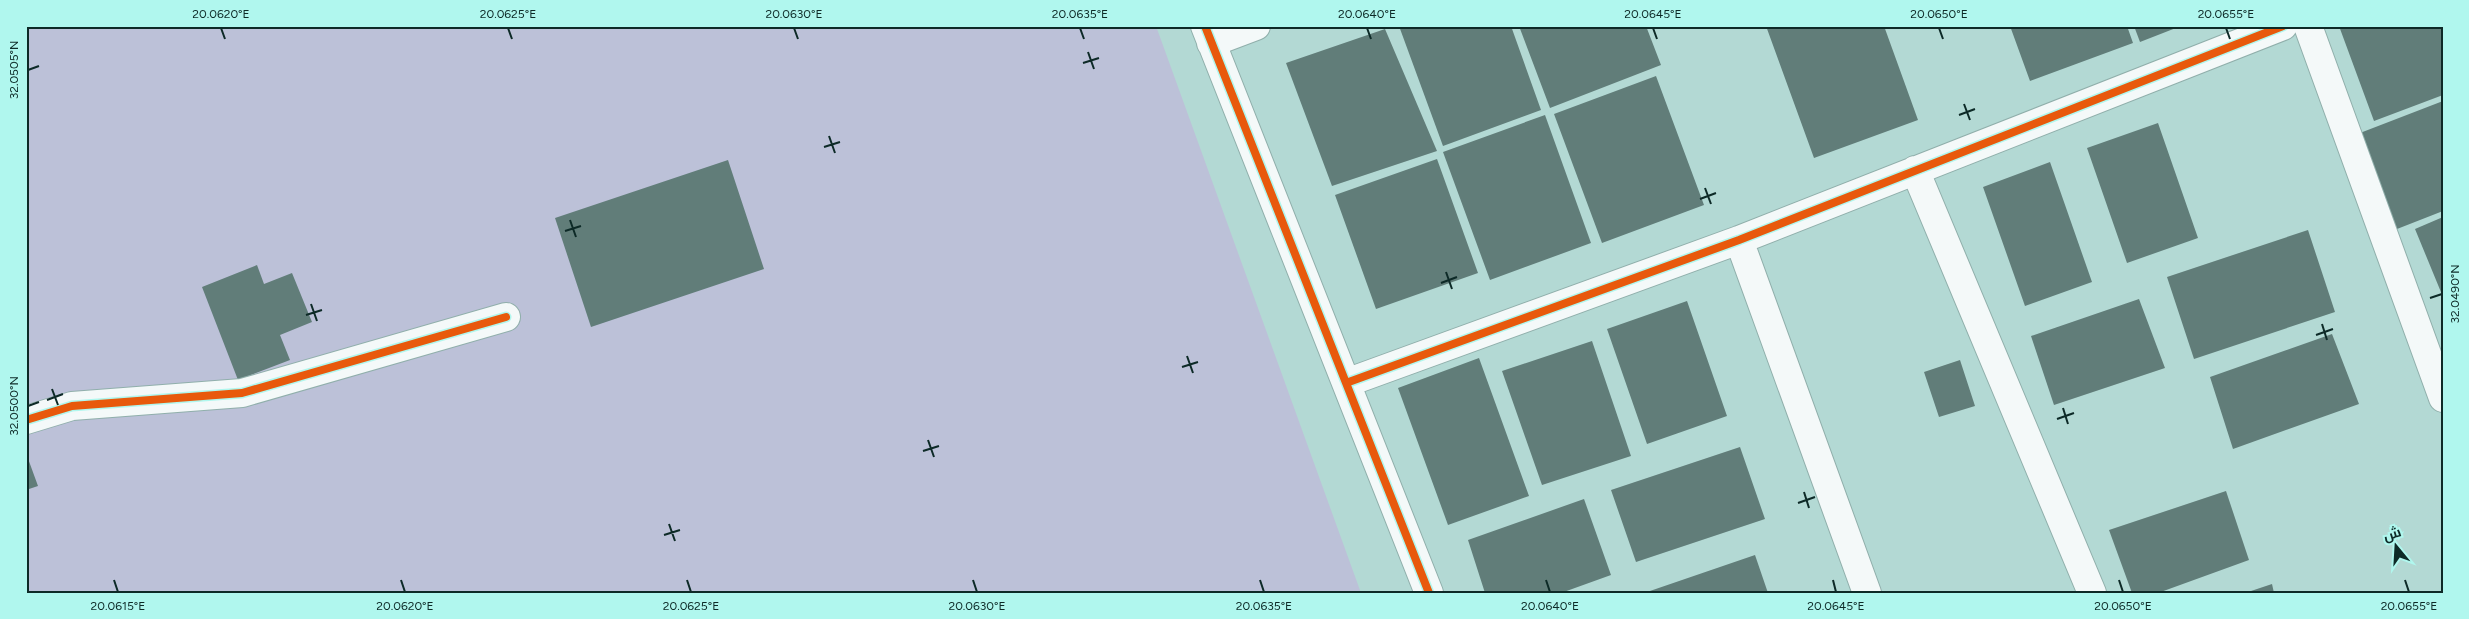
<svg xmlns="http://www.w3.org/2000/svg" width="2469" height="619" viewBox="0 0 2469 619" font-family="Figtree,Cairo,sans-serif">
<rect width="100%" height="100%" fill="#b3d9d4"/>
<path fill="#bcc1d8" d="M26,26H1156L1361,593H26Z"/>
<path fill="#617d79" d="M1399,26H1511L1541,110L1443,146Z
M1519,26H1646L1661,65L1550,108Z
M1766,26H1884L1918,120L1814,158Z
M2010,26H2127L2133,43L2030,81Z
M2134,26H2181L2140,42Z
M2339,26H2443V95L2374,121Z
M1385,29L1437,151L1332,186L1286,63Z
M1656,76L1704,205L1602,243L1554,114Z
M2443,101V211L2397,229L2360,133Z
M1545,115L1591,243L1490,280L1443,152Z
M2158,123L2198,238L2127,263L2087,148Z
M1437,159L1478,273L1376,309L1335,195Z
M728,160L764,269L591,327L555,218Z
M2050,162L2092,282L2025,306L1983,187Z
M2443,217V297L2415,229Z
M2308,230L2335,312L2194,359L2167,277Z
M257,265L264,284L292,273L312,322L280,335L290,360L238,380L202,287Z
M2139,299L2165,368L2054,405L2031,336Z
M1687,301L1727,416L1647,444L1607,329Z
M2332,334L2359,404L2233,449L2210,377Z
M1592,341L1631,456L1542,485L1502,371Z
M1479,358L1529,496L1448,525L1398,388Z
M1960,360L1975,406L1939,417L1924,372Z
M1740,447L1765,519L1636,562L1611,490Z
M26,453L38,486L26,490Z
M2226,491L2249,560L2158,593H2132L2109,530Z
M1584,499L1611,575L1561,593H1485L1468,540Z
M1755,555L1768,593H1647V592Z
M2272,584L2274,593H2248V592Z"/>
<g fill="none" stroke-linecap="round" stroke-linejoin="round">
<g stroke="#90afab" stroke-width="30">
<path id="street" d="M1205,26L1429,593
M2308,26L2443,398
M1211,43L1256,26
M1915,170L2092,593
M1739,240L1867,593
M1346,383L1739,240L2283,26
M26,420L72,406L242,393L506,317"/>
</g>
<use href="#street" stroke="#f4f9f9" stroke-width="28"/>
<g stroke="#b0f7ee" stroke-width="11">
<path id="cycleway" d="M1205,26L1429,593
M1346,383L1739,240L2283,26
M26,420L72,406L242,393L506,317"/>
</g>
<use href="#cycleway" stroke="#e8590c" stroke-width="8"/>
</g>
<path fill="none" stroke="#0d2a27" stroke-width="2" d="M221,28L225,39M508,28L512,39M794,28L798,39M1080,28L1084,39M1367,28L1371,39M1653,28L1657,39M1939,28L1943,39M2226,28L2230,39M1088,52L1094,69M1083,63L1099,58M28,70L39,66M1964,104L1970,120M1959,115L1975,109M829,136L835,153M824,147L840,142M1705,188L1711,204M1700,199L1716,193M570,220L576,237M565,231L581,226M1446,272L1452,289M1441,283L1457,277M2430,298L2442,294M311,304L317,321M306,315L322,310M2322,324L2327,340M2316,335L2333,329M1187,356L1193,373M1182,367L1198,362M52,389L58,405M47,400L63,394M28,406L39,402M2063,408L2068,424M2057,419L2074,413M928,440L934,457M923,451L939,446M1804,492L1809,508M1798,503L1815,497M669,524L675,541M664,535L680,530M114,580L118,592M401,580L405,592M687,580L691,592M973,580L977,592M1260,580L1264,592M1546,580L1550,592M1833,580L1836,592M2119,580L2123,592M2405,580L2409,592"/>
<rect width="2469" height="619" fill="none" stroke="#b0f7ee" stroke-width="55"/>
<g transform="translate(2396 546) rotate(342)" stroke="#b0f7ee" stroke-width="4" paint-order="stroke">
<path d="M0-4L9 19L0 12L-9 19Z" fill="#0d2a27"/>
<text y="-8" font-size="14" font-weight="bold" text-anchor="middle" fill="#0d2a27">ش</text>
</g>
<rect x="28" y="28" width="2414" height="564" fill="none" stroke="#0d2a27" stroke-width="2"/>
<g font-size="12" text-anchor="middle" fill="#0d2a27">
<text x="221" y="18">20.0620°E</text>
<text x="508" y="18">20.0625°E</text>
<text x="794" y="18">20.0630°E</text>
<text x="1080" y="18">20.0635°E</text>
<text x="1367" y="18">20.0640°E</text>
<text x="1653" y="18">20.0645°E</text>
<text x="1939" y="18">20.0650°E</text>
<text x="2226" y="18">20.0655°E</text>
<text transform="translate(14 70) rotate(-90)" y="4">32.0505°N</text>
<text transform="translate(2455 294) rotate(-90)" y="4">32.0490°N</text>
<text transform="translate(14 406) rotate(-90)" y="4">32.0500°N</text>
<text x="118" y="610">20.0615°E</text>
<text x="405" y="610">20.0620°E</text>
<text x="691" y="610">20.0625°E</text>
<text x="977" y="610">20.0630°E</text>
<text x="1264" y="610">20.0635°E</text>
<text x="1550" y="610">20.0640°E</text>
<text x="1836" y="610">20.0645°E</text>
<text x="2123" y="610">20.0650°E</text>
<text x="2409" y="610">20.0655°E</text>
</g>
</svg>
